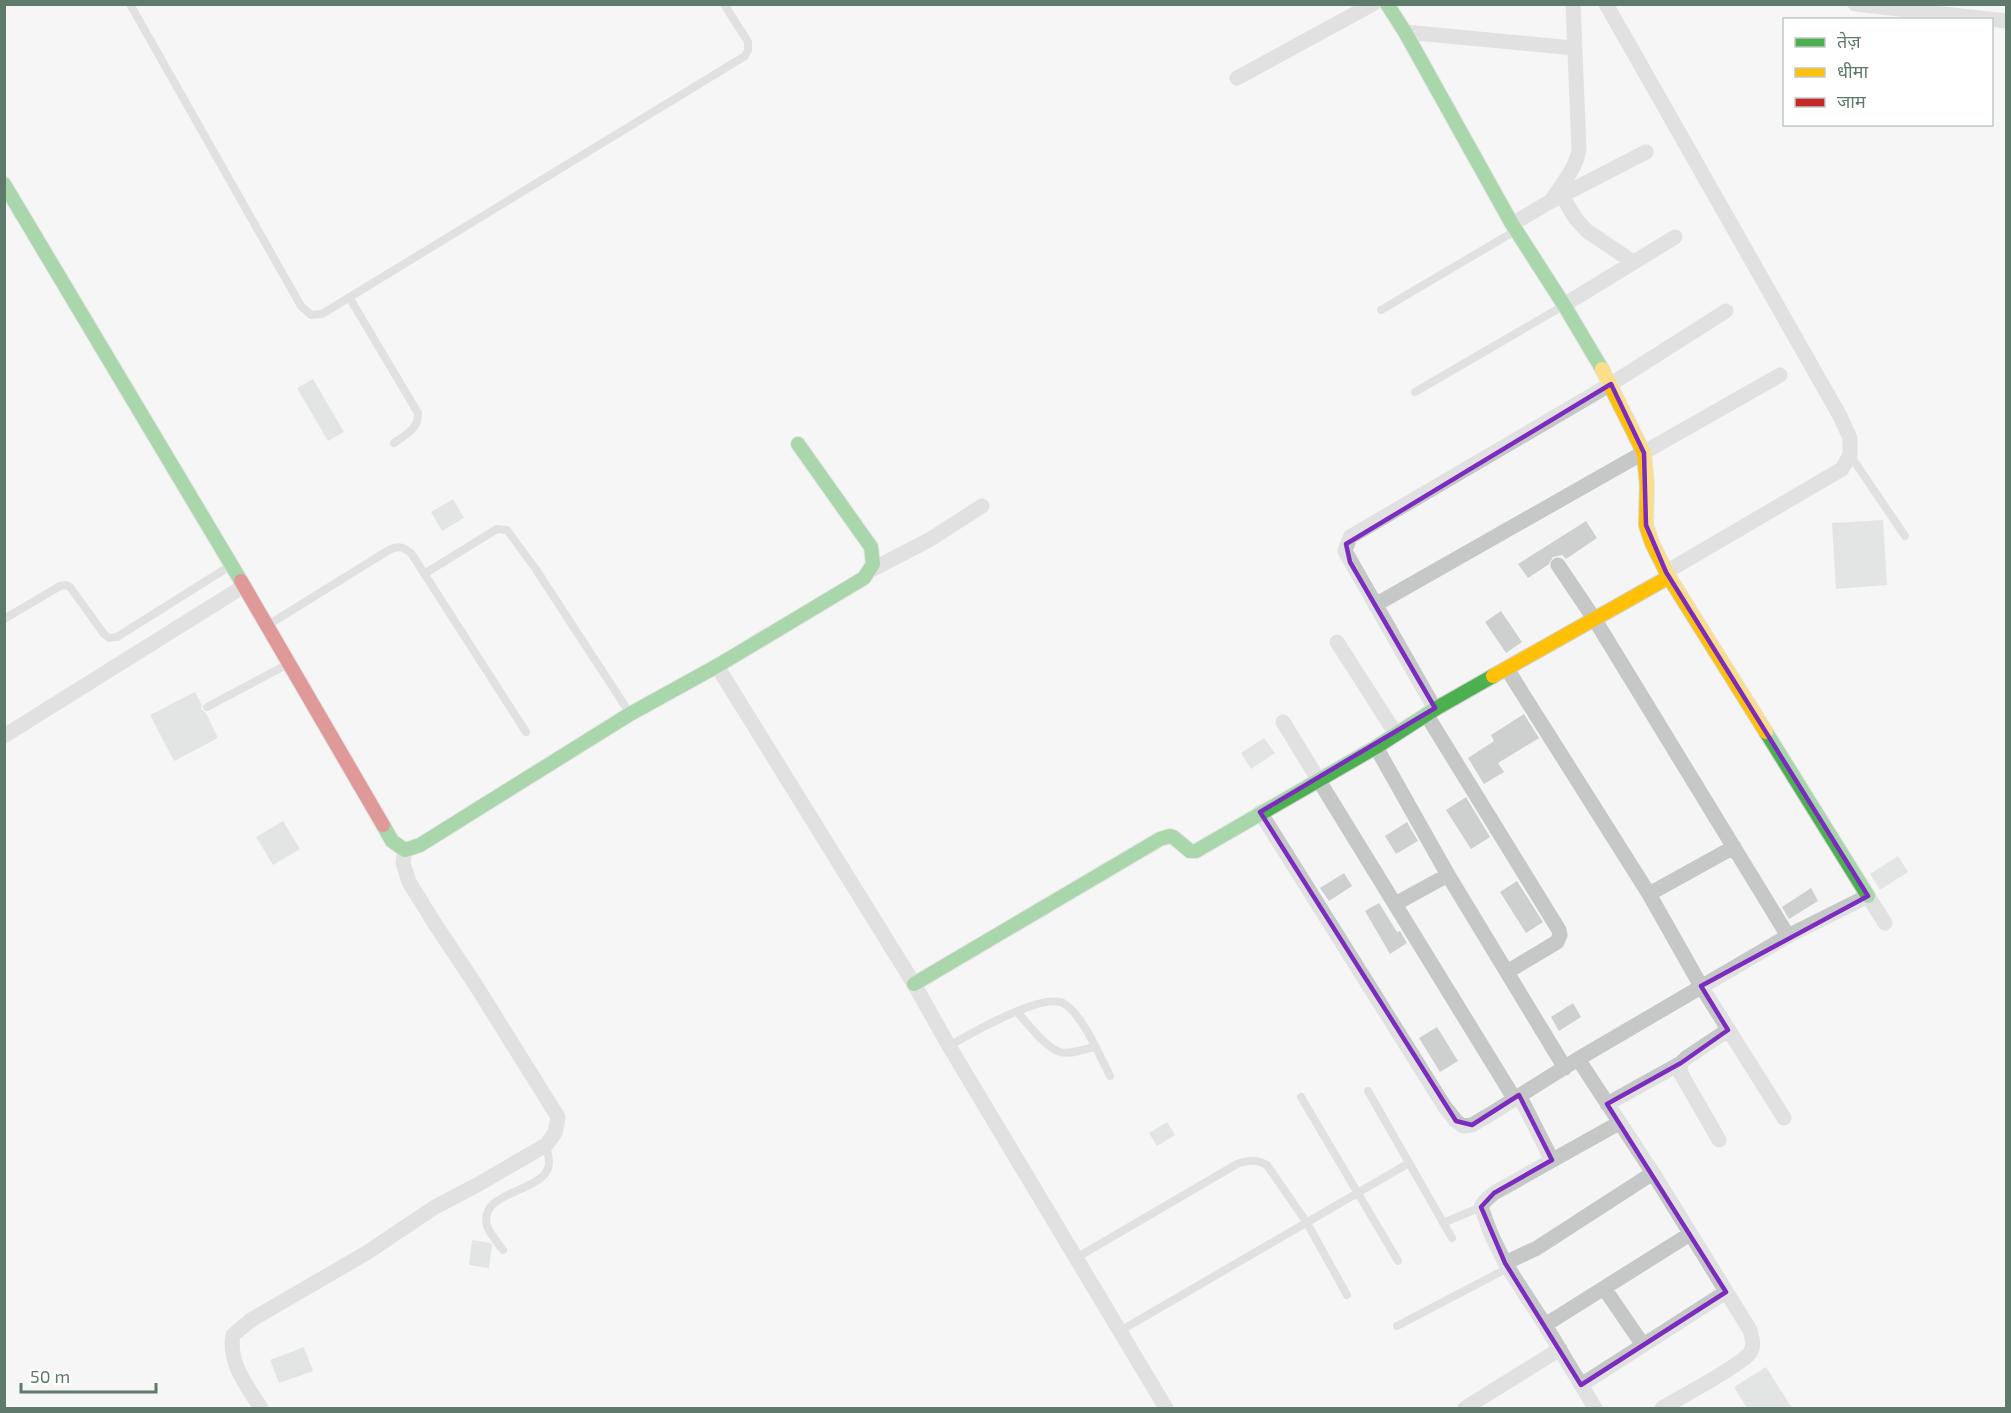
<svg xmlns="http://www.w3.org/2000/svg" width="2011" height="1413" viewBox="0 0 2011 1413" font-family="'Exo 2','Noto Sans Devanagari',sans-serif">
<rect width="100%" height="100%" fill="#f6f5f5"/>
<path fill="#cdd0ce" d="M313,379L344,432L328,441L297,388Z
M453,499L464,518L442,531L431,512Z
M1883,520L1887,585L1836,589L1832,523Z
M1586,521L1597,538L1566,559L1562,555L1553,557L1549,564L1528,578L1518,564Z
M1501,611L1522,642L1506,653L1485,622Z
M195,692L202,705L201,709L206,713L218,738L174,761L150,715Z
M1524,714L1539,738L1498,763L1504,772L1484,784L1468,758L1494,741L1491,735Z
M1264,738L1275,753L1251,769L1241,753Z
M1466,797L1490,837L1471,849L1446,810Z
M283,821L300,849L273,865L256,837Z
M1407,822L1418,841L1396,854L1385,836Z
M1898,856L1908,872L1880,890L1870,874Z
M1344,873L1352,886L1329,901L1320,888Z
M1517,881L1543,922L1526,933L1500,892Z
M1811,888L1818,901L1789,919L1782,907Z
M1379,903L1397,932L1400,931L1407,943L1390,954L1365,911Z
M1573,1003L1581,1017L1559,1031L1551,1017Z
M1437,1027L1458,1061L1440,1072L1419,1038Z
M1167,1122L1175,1135L1157,1146L1149,1133Z
M472,1240L490,1243L492,1245L489,1268L469,1265Z
M304,1347L313,1371L279,1383L270,1360Z
M1766,1367L1792,1408H1747L1734,1387Z"/>
<g fill="none" stroke-linecap="round" stroke-linejoin="round">
<g stroke="#d0d1d0" stroke-width="16">
<path id="fast" d="M1387,4L1405,32L1512,224L1564,305L1602,369
M4,184L241,581
M1766,732L1868,896
M383,825L392,841L405,850L420,845L630,714L717,666L864,578L873,564L871,547L798,444
M914,984L1160,839L1170,836L1173,837L1190,851H1196L1376,747L1435,709L1493,676"/>
</g>
<g stroke="#d0d1d0" stroke-width="16">
<path id="slow" d="M1602,369L1644,453L1647,485L1646,525L1652,543L1669,577L1766,732
M1493,676L1669,577"/>
</g>
<g stroke="#d0d1d0" stroke-width="16">
<path id="jam" d="M241,581L383,825"/>
</g>
<path stroke="#c5c8c6" stroke-width="8" d="M130,4L301,306L311,315L322,314L745,56L748,50V42L724,4
M349,297L418,413C419,429 405,435 394,443
M1381,310L1515,231
M1415,392L1563,306
M1850,455L1905,536
M424,574L497,529L507,530L535,568L629,712
M4,619L60,586L66,585L70,587L104,634L109,638L117,637L230,566
M268,625L389,550C398,545 403,547 411,553L526,732
M207,707L288,664
M1017,1012C1028,1023 1045,1048 1060,1052C1070,1055 1085,1049 1094,1047
M949,1046C970,1034 1040,993 1063,1003C1082,1013 1100,1057 1110,1076
M1368,1091L1452,1238
M1301,1097L1398,1261
M1443,1223L1481,1207
M503,1250C498,1243 490,1234 487,1226C478,1191 540,1193 548,1168C551,1161 547,1152 546,1145
M1076,1258L1237,1164C1249,1160 1256,1159 1267,1165L1307,1223L1347,1295
M1397,1326L1508,1268
M1120,1331L1409,1163"/>
<path stroke="#c5c8c6" stroke-width="15" d="M1606,4L1840,416L1850,438V455L1842,469L1666,572
M1855,4L2006,21
M1405,32L1574,48
M1237,78L1373,4
M1562,196L1576,219L1587,231L1633,262
M1551,201C1562,184 1576,169 1579,149L1573,4
M1512,224L1551,201L1646,152
M1564,305L1675,237
M1558,565L1595,620L1788,936
M873,569L929,540L982,506
M1375,605L1780,375
M1337,642L1396,734
M717,666L914,984L949,1046L1166,1408
M1507,669L1649,894L1701,986L1784,1118
M1435,709L1345,551L1350,537L1611,384L1726,311
M1426,714L1559,930L1560,935L1557,942L1507,972
M1283,722L1514,1098
M4,736L244,586
M1376,747L1448,875L1565,1068
M1260,812L1445,1107L1456,1121L1463,1126L1472,1125L1489,1115L1578,1059L1788,936L1868,896L1885,923
M1649,894L1734,847
M1395,904L1448,875
M1578,1059L1653,1173L1750,1330C1752,1338 1755,1345 1750,1353C1741,1365 1678,1399 1662,1408
M1519,1095L1552,1160
M1607,1104L1681,1063
M1719,1140L1680,1072L1681,1063L1686,1058L1728,1030
M1505,1263L1491,1234L1481,1207L1485,1201L1494,1193L1619,1123
M1604,1288L1643,1345
M1545,1325L1690,1234
M1581,1385L1726,1292
M261,1408C247,1386 228,1363 233,1335L251,1320L368,1252L435,1207L477,1185L546,1145L555,1133L558,1117L475,984L435,924L409,882L403,863L405,850
M1465,1408L1560,1349
M1595,1408L1545,1325L1505,1263L1537,1248L1653,1173"/>
<use href="#fast" stroke="#4caf50" stroke-width="14"/>
<use href="#slow" stroke="#ffc107" stroke-width="14"/>
<use href="#jam" stroke="#c62828" stroke-width="14"/>
</g>
<path d="M0 0H2011V1413H0ZM1611,384L1644,453L1646,525L1666,572L1868,896L1701,986L1728,1030L1681,1063L1607,1104L1726,1292L1581,1385L1505,1263L1481,1207L1494,1193L1552,1160L1519,1095L1472,1125L1456,1121L1260,812L1435,708L1350,562L1346,544Z" fill="#f6f5f5" fill-opacity=".55" fill-rule="evenodd"/>
<path fill="none" stroke="#7b2cbf" stroke-width="4.5" stroke-linejoin="round" d="M1611,384L1644,453L1646,525L1666,572L1868,896L1701,986L1728,1030L1681,1063L1607,1104L1726,1292L1581,1385L1505,1263L1481,1207L1494,1193L1552,1160L1519,1095L1472,1125L1456,1121L1260,812L1435,708L1350,562L1346,544Z"/>
<rect width="2011" height="1413" fill="none" stroke="#5e7a6b" stroke-width="12"/>
<rect x="1783" y="18" width="210" height="108" fill="#ffffff" stroke="#bfcac4" stroke-width="1.5"/>
<rect x="1795" y="38" width="30" height="9" fill="#4caf50" stroke="#bfcac4" stroke-width="1.5"/>
<text x="1837" y="48" font-size="18" fill="#5e7a6b">तेज़</text>
<rect x="1795" y="68" width="30" height="9" fill="#ffc107" stroke="#bfcac4" stroke-width="1.5"/>
<text x="1837" y="78" font-size="18" fill="#5e7a6b">धीमा</text>
<rect x="1795" y="98" width="30" height="9" fill="#c62828" stroke="#bfcac4" stroke-width="1.5"/>
<text x="1837" y="108" font-size="18" fill="#5e7a6b">जाम</text>
<path d="M21 1383v9h135v-9" fill="none" stroke="#5e7a6b" stroke-width="3"/>
<text x="30" y="1383" font-size="18" fill="#5e7a6b" stroke="#ffffff" stroke-width="4.5" paint-order="stroke">50 m</text>
</svg>
